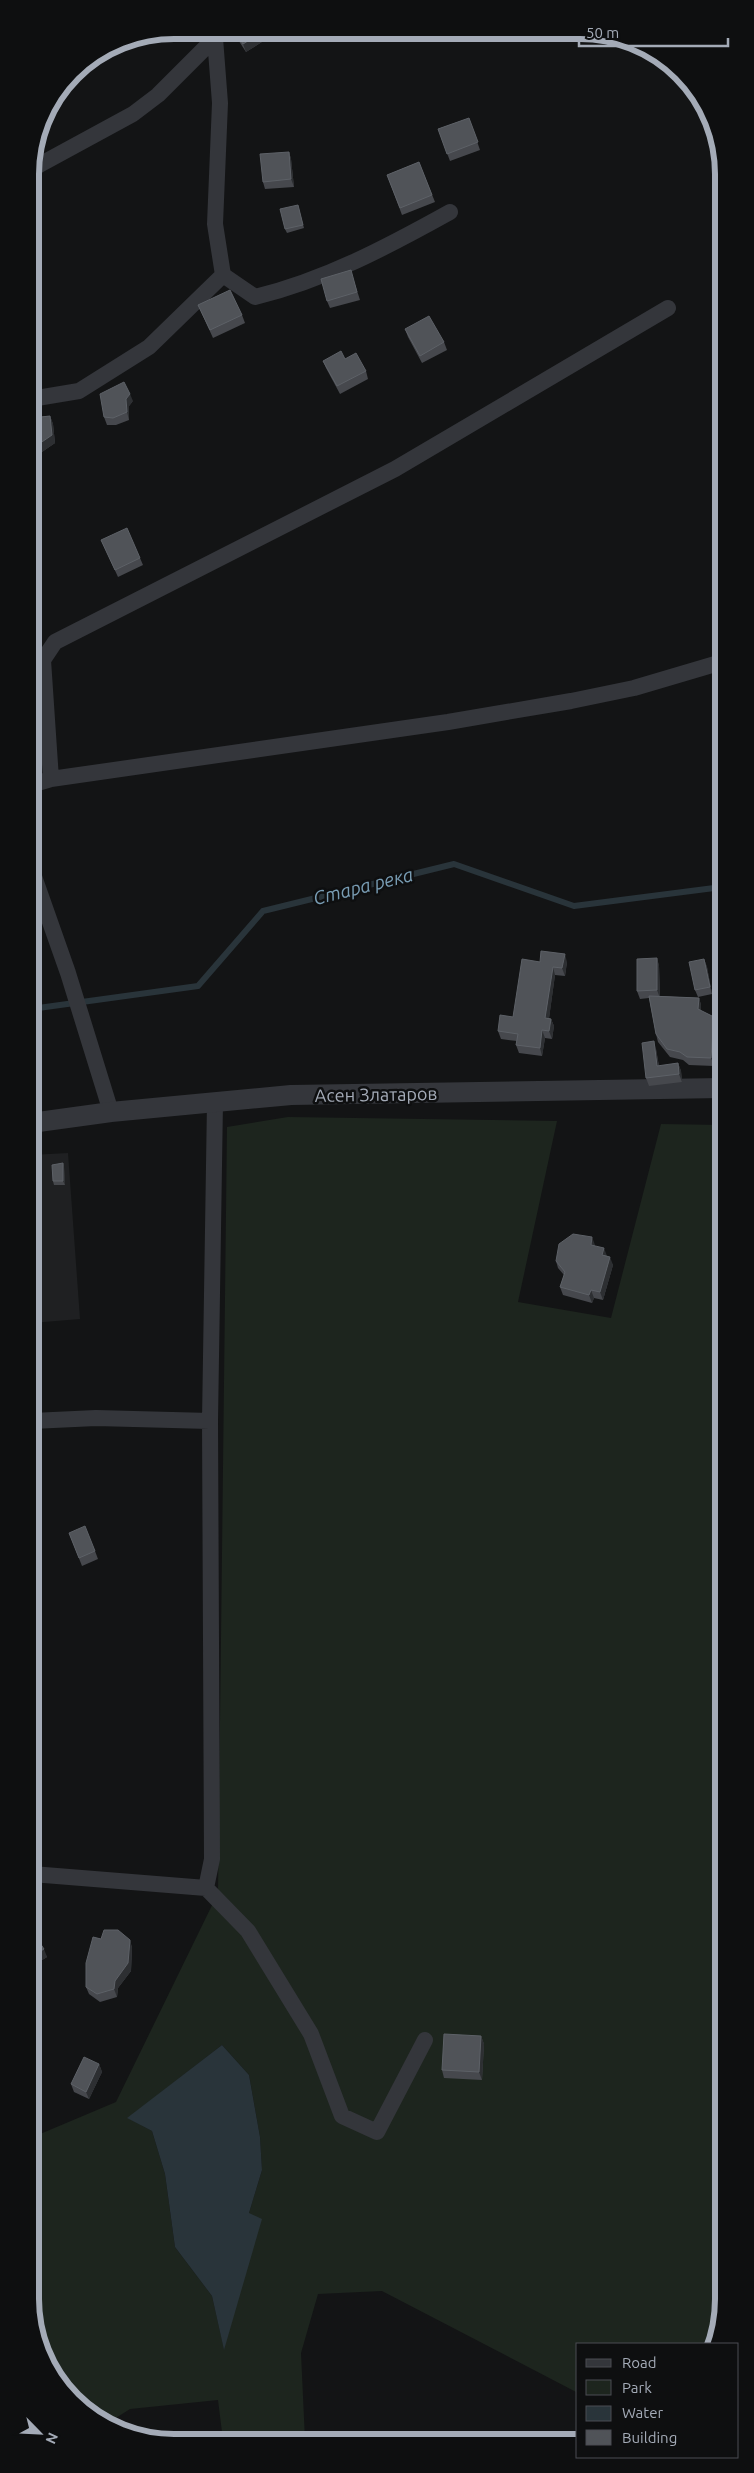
<svg xmlns="http://www.w3.org/2000/svg" width="754" height="2473" viewBox="0 0 754 2473" font-family="Ubuntu,sans-serif">
<rect width="100%" height="100%" fill="#131415"/>
<path fill="#1f2022" d="M68,1153L80,1319L32,1323L31,1155Z"/>
<path fill="#1d251e" fill-rule="evenodd" d="M288,1117L557,1121L518,1302L611,1318L661,1124L722,1125L724,2308L715,2344H578V2393L382,2291L318,2294L301,2353L305,2440H223L218,2400L130,2409L111,2421L72,2401L33,2327V2137L116,2102L218,1893L227,1127ZM222,2045L249,2075L260,2137L262,2170L249,2213L224,2349L212,2296L175,2247L165,2174L152,2131L128,2118Z"/>
<path fill="#29343a" d="M222,2045L249,2075L260,2137L262,2170L249,2213L262,2219L224,2350L212,2296L175,2247L165,2174L152,2131L127,2118Z"/>
<g fill="none" stroke-linecap="round" stroke-linejoin="round">
<path stroke="#29343a" stroke-width="6" d="M31,1009L198,986L263,911L454,864L574,906L722,887"/>
<path stroke="#34363b" stroke-width="16" d="M212,30L215,38L220,103L215,224L223,275L255,297C325,280 387,247 450,212
M30,170L133,114L158,95L215,38
M31,399L79,391L149,347L223,275
M51,779L43,660L55,642L395,469L668,308
M31,785L51,779L448,722L571,701L634,688L722,662
M31,868L68,973L111,1112
M32,1421L96,1418L210,1421
M32,1874L206,1888L248,1931L311,2034L342,2116L377,2132L425,2040
M206,1888L212,1859L210,1421L215,1102"/>
<path stroke="#34363b" stroke-width="20" d="M31,1123L111,1112L291,1095L722,1088"/>
</g>
<path fill="#46484d" d="M234,30L279,31L246,52L235,35Z
M69,77L62,103L53,101Z
M469,118L480,150L450,161L438,129Z
M289,152L291,159L294,187L265,189L263,182Z
M419,162L435,202L402,215L387,175Z
M299,209L304,228L287,233L285,229Z
M353,278L360,300L330,308L327,301Z
M198,305L242,315L245,323L213,338Z
M405,329L444,342L447,350L422,363L408,337Z
M345,359L366,371L368,379L340,394L326,368L323,361Z
M133,401L129,406V420L116,425H107L104,417Z
M50,416L53,424L55,443L39,454L31,455V418Z
M101,540L140,558L143,565L118,577Z
M657,958L659,966L660,996L699,998L701,1005V1011L714,1017L716,1025L714,1066L689,1065L683,1060L670,1057L658,1042L656,1034L649,998L640,999L637,991Z
M704,959L707,967L712,994L698,997L695,990Z
M540,962H567L565,976L555,975L549,1018L551,1019L554,1026L552,1039L545,1038L542,1056L519,1053L516,1045L517,1041L501,1039L498,1031L513,1017Z
M656,1049L659,1066L678,1063L681,1071L682,1082L649,1086L646,1078Z
M63,1163L64,1167L65,1185H54L53,1181Z
M595,1245V1246L607,1256L613,1265L603,1300L594,1298L592,1303L563,1295L560,1287L564,1275L558,1268L556,1261Z
M69,1533L95,1551L98,1559L82,1566Z
M32,1931L47,1957L39,1962L40,1973L32,1974Z
M101,1939L130,1940L132,1948L131,1971L118,1988L117,1997L100,2002L89,1994L86,1987Z
M481,2036L484,2044L482,2080L444,2078L442,2070Z
M99,2064L102,2072L89,2099L74,2092L71,2084Z"/>
<path fill="#2d2f32" d="M264,31H279L246,52L243,44Z
M69,77L62,103L59,95L61,89Z
M289,152L291,159L294,187L291,179Z
M130,394L133,401L129,406V420L127,412L126,399Z
M50,416L53,424L55,443L39,454L36,446Z
M565,954L567,962L565,976L562,968Z
M657,958L659,966L660,998L657,990Z
M704,959L707,967L712,994L710,987Z
M553,967L555,975L548,1026L545,1018Z
M699,998L701,1005V1017L698,1009Z
M714,1017L716,1025L714,1066L711,1058Z
M551,1019L554,1026L552,1039L549,1031Z
M542,1030L545,1038L542,1056L540,1048Z
M654,1041L656,1049L660,1074L657,1066Z
M678,1063L681,1071L682,1082L679,1074Z
M63,1163L64,1167L65,1185L63,1181Z
M592,1237L595,1245L593,1253L591,1245Z
M604,1248L607,1256L602,1255Z
M610,1257L613,1265L603,1300L600,1292Z
M591,1290L594,1298L592,1303L589,1295Z
M130,1940L132,1948L131,1971L118,1988L117,1997L114,1989L115,1981Z
M44,1949L47,1957L39,1962L40,1973L37,1965L36,1954Z
M481,2036L484,2044L482,2080L479,2072Z
M99,2064L102,2072L89,2099L86,2092Z"/>
<path fill="#505358" stroke="#5d6167" d="M235,30L264,31L243,44Z
M469,118L478,142L447,154L438,129Z
M289,152L291,179L263,182L260,154Z
M419,162L432,195L400,208L387,175Z
M298,205L303,225L285,229L280,209Z
M351,270L357,292L327,301L321,279Z
M230,290L242,315L210,330L198,305Z
M429,316L444,342L420,356L405,329Z
M341,351L345,359L356,353L366,371L337,386L323,361Z
M124,382L130,394L126,399L127,412L113,418L104,417L100,394Z
M50,416L52,435L36,446L31,447V418Z
M127,528L140,558L115,570L101,540Z
M541,951L565,954L562,968L553,967L545,1018L551,1019L549,1031L542,1030L540,1048L516,1045L518,1034L498,1031L500,1015L513,1017L522,959L540,962Z
M657,958V990L637,991V959Z
M704,959L710,987L695,990L689,962Z
M649,996L699,998L698,1009L714,1017L711,1058L687,1057L680,1052L667,1049L656,1034Z
M654,1041L657,1066L678,1063L679,1074L646,1078L642,1043Z
M63,1163V1181H53L52,1165Z
M573,1234L592,1237L591,1245L604,1248L602,1255L610,1257L600,1292L591,1290L589,1295L560,1287L565,1272L556,1261L559,1244Z
M85,1526L95,1551L79,1558L69,1533Z
M104,1930H118L130,1940L128,1963L115,1981L114,1989L97,1994L86,1987V1963L93,1937L101,1939Z
M32,1931L44,1949L36,1954L37,1965L32,1966Z
M444,2034L481,2036L479,2072L442,2070Z
M84,2057L99,2064L86,2092L71,2084Z"/>
<g text-anchor="middle" dominant-baseline="central" stroke-width="5" stroke-linejoin="round" paint-order="stroke">
<g font-size="18" fill="#a4abb7" stroke="#0e0f10">
<text transform="translate(376 1094) rotate(-1)">Асен Златаров</text>
</g>
<g font-size="19" font-style="italic" fill="#799db4" stroke="#0e0f10">
<text transform="translate(363 886) rotate(-14)">Стара река</text>
</g>
</g>
<path d="M0 0H754V2473H0ZM174 39H580A135 135 0 0 1 715 174V2299A135 135 0 0 1 580 2434H174A135 135 0 0 1 39 2299V174A135 135 0 0 1 174 39Z" fill="#0e0f10" fill-rule="evenodd"/>
<path fill="none" stroke="#a4abb7" stroke-width="6" d="M174 39H580A135 135 0 0 1 715 174V2299A135 135 0 0 1 580 2434H174A135 135 0 0 1 39 2299V174A135 135 0 0 1 174 39Z"/>
<rect x="576" y="2343" width="162" height="115" fill="#0e0f10" stroke="#4a4d53"/>
<rect x="586" y="2359" width="25" height="8" fill="#34363b" stroke="#4a4d53"/>
<text x="622" y="2368" font-size="15" fill="#a4abb7">Road</text>
<rect x="586" y="2380" width="25" height="15" fill="#1d251e" stroke="#4a4d53"/>
<text x="622" y="2393" font-size="15" fill="#a4abb7">Park</text>
<rect x="586" y="2406" width="25" height="15" fill="#29343a" stroke="#4a4d53"/>
<text x="622" y="2418" font-size="15" fill="#a4abb7">Water</text>
<rect x="586" y="2430" width="25" height="15" fill="#505358" stroke="#4a4d53"/>
<text x="622" y="2443" font-size="15" fill="#a4abb7">Building</text>
<g transform="translate(40 2433) rotate(114)" stroke="#0e0f10" stroke-width="4" paint-order="stroke">
<path d="M0-4L9 19L0 12L-9 19Z" fill="#a4abb7"/>
<text y="-8" font-size="14" font-weight="bold" text-anchor="middle" fill="#a4abb7">N</text>
</g>
<path d="M579 38v8h149v-8" fill="none" stroke="#a4abb7" stroke-width="2.5"/>
<text x="586" y="38" font-size="15" fill="#a4abb7" stroke="#0e0f10" stroke-width="4" paint-order="stroke">50 m</text>
</svg>
